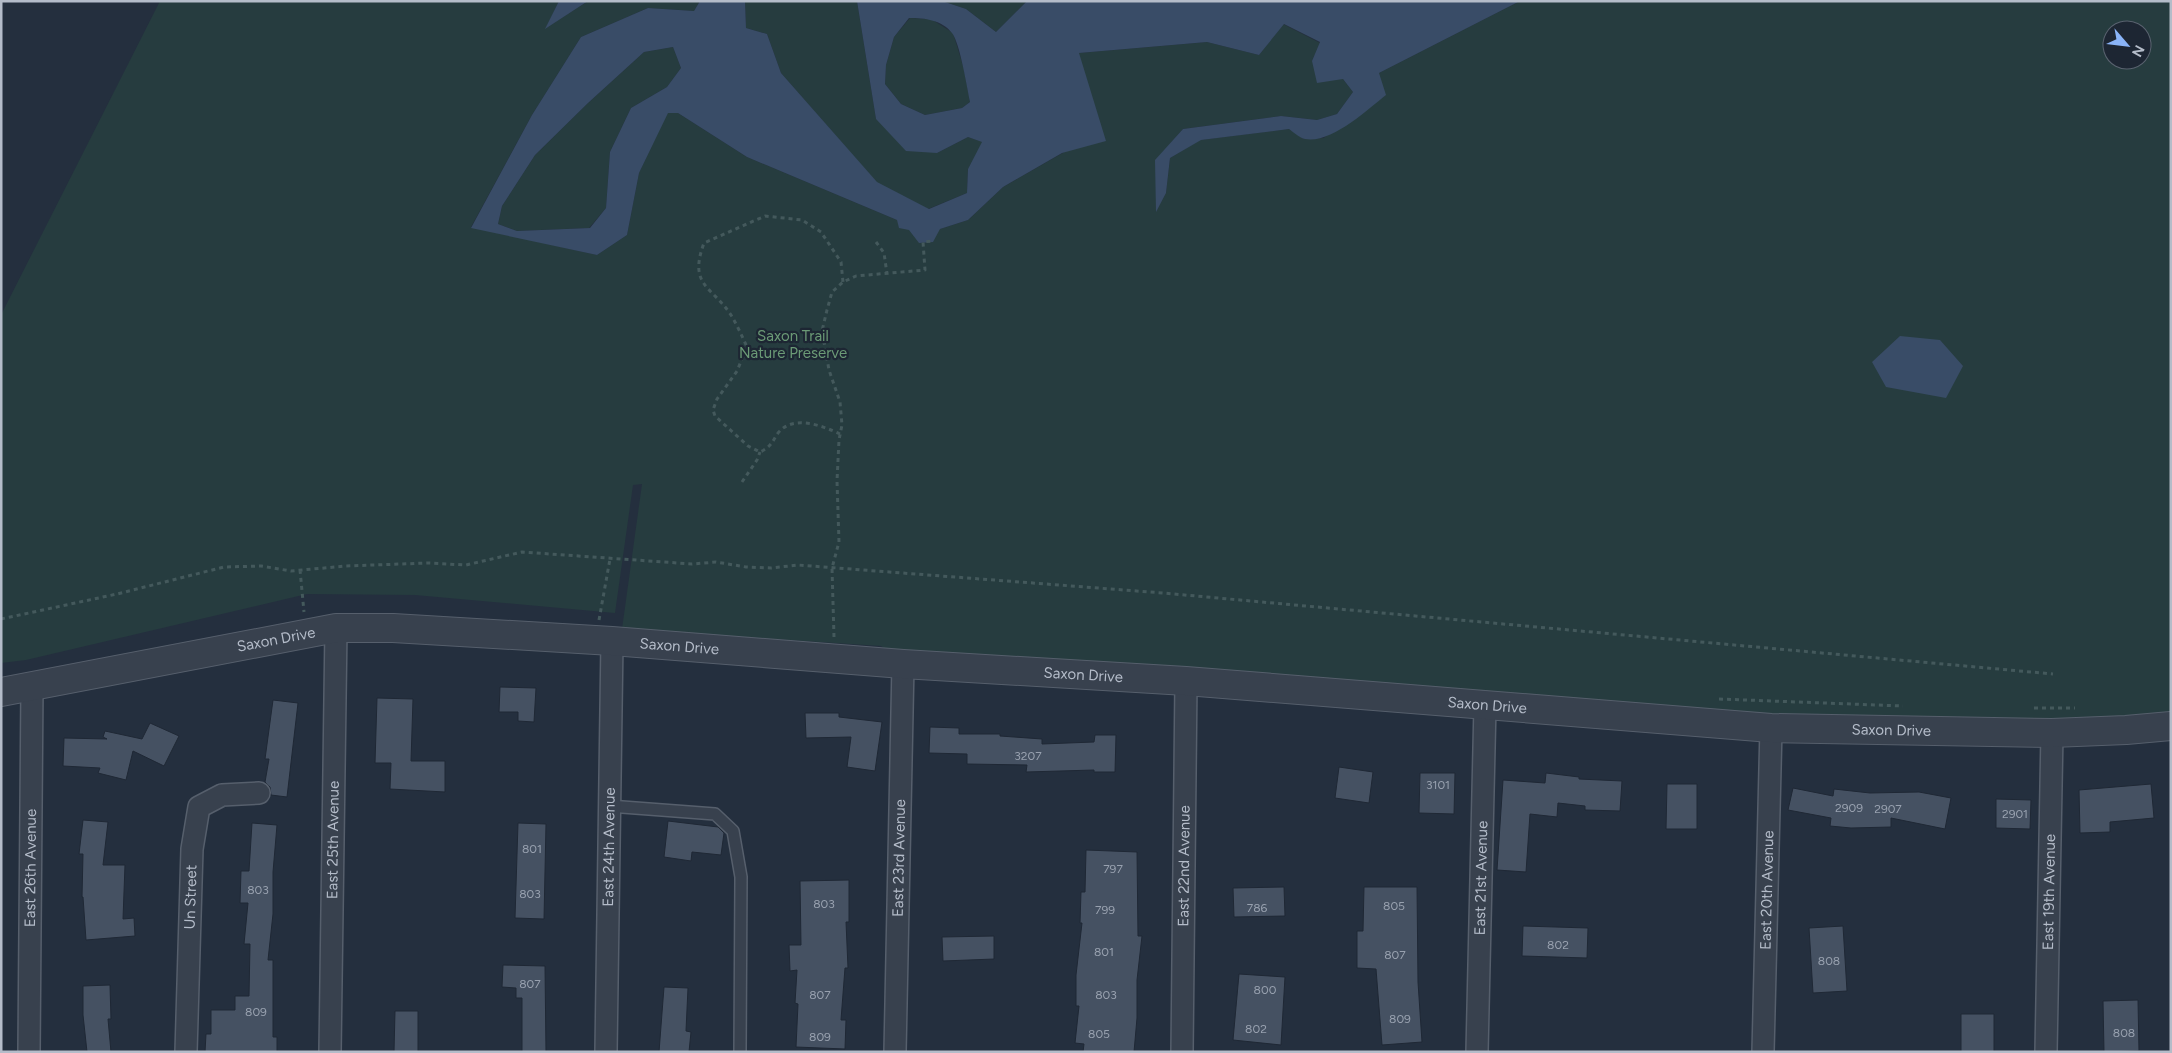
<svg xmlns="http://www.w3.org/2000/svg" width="2172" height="1053" viewBox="0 0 2172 1053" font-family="Figtree,sans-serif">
<rect width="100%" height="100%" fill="#242f3e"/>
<path fill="#263c3f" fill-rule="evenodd" d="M160,1H559L546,28L588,1H700L694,11L648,8L581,37L532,115L471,227L597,255L627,235L639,173L667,113H678L747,157L897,220L940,229L968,220L1003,187L1068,150L1079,53L1207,42L1259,55L1283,24L1320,43L1312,61L1343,79L1353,92L1337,114L1317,120L1281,116L1183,129L1156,160V211L1166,193L1170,158L1200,140L1289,129L1304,139L1324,138L1379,73L1520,1H2171V726L2052,733L903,664L881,646L622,629L642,484L633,485L615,613L415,595L307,594L26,660L1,663V315ZM2112,30H2142V60H2112Z
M745,1H857L876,119L937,153L968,137L983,142L968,169L967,193L928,209L877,183L781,73L767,34L746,28Z
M942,1H1027L996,32L966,9Z
M910,18L931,19L953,33L964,69L970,102L962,108L925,115L901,104L885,84L886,65L894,37Z
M673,47L681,68L667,87L631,108L610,152L606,208L589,228L517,231L498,224L502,206L535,155L588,103L644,52Z"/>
<path fill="#394c67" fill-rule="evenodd" d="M559,1H588L545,29Z
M700,1H745L746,28L767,34L781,73L877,182L929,209L967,193L968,169L982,142L968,137L937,153L906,151L876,119L857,1H942L966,9L996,32L1027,1H1520L1379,73L1386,95C1367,110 1331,144 1305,139C1300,138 1293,132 1289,129L1201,140L1170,158L1166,193L1156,212L1155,160L1183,129L1281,116L1317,120L1337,114L1353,92L1343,79L1317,83L1312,61L1320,42L1284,24L1259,55L1207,42L1079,53L1106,141L1062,153L1003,187L968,220L940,229L933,242L919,243L909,230L899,228L897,220L747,157L678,113H668L639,173L627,235L597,255L471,228L532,115L581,37L648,8L694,11ZM909,18C925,18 942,20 952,33C960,43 967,88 970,102L962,108L925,115L901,104L885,84L886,65L894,37ZM673,47L681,68L667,87L631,108L610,152L606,208L590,228L517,231L498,224L502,206L535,155L588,103L644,52Z
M1900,336L1940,340L1963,366L1946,398L1886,387L1872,362Z"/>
<path fill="#455162" stroke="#1f2835" d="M500,687L536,688L534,722L518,721V712H499Z
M377,698L413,699L411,761H445V792L390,789L391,763H375Z
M273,700L298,703L287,797L271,795L270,787L265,782L269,759H265Z
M805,713H839V717L882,722L875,771L847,767L851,737L806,738Z
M150,723L179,736L164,766L133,751L126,780L98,773L100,768L63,766L64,738L107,739L103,737L105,731L142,739Z
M930,727L959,728V734H1000V736L1042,739V744L1094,742L1095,735H1116L1115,772H1094V770L1026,772L1027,765L967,764V754L929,753Z
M1339,767L1373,772L1369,803L1335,798Z
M1420,773H1455L1454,814L1419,813Z
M1546,773L1579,777V779L1622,781L1620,811L1585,810V806L1558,803L1557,817L1530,814L1526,872L1497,870L1503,780L1545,783Z
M1667,784H1697V829H1666Z
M2151,784L2154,818L2110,822V832L2080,833L2079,790Z
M1793,788L1833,796L1834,789L1870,793L1919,792L1951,798L1945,829L1891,818V827L1851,828L1830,826L1831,818L1788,810Z
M1996,799L2031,800L2030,829L1996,828Z
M83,820L108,822L103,865H125L123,919L134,918L135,936L86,940L83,897H82L83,854H79Z
M668,821L718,827L724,833L721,855L692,852L691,861L664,857Z
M252,823L277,825L273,872V914L268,960H273V1037H277V1052H205L206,1034H211V1010H235V996H249L250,944H244L248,903H240L241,871H249Z
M518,823L546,824L544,919L515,918Z
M1086,850L1137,852L1138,936H1142L1137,980V1018L1134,1052H1083L1084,1044L1075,1043L1079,1006H1076V975L1082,923H1080L1081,892H1085Z
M849,880V922H846L848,968H845L841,1020H846L845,1049L796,1047L798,1004L795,1003L797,970L790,971L789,945H801L800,881Z
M1284,887L1285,916L1234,917L1233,888Z
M1364,887H1417L1418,982L1422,1042L1382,1045L1376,969L1357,968V931H1363Z
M1523,926L1588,928L1587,958L1522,956Z
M1843,926L1847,991L1813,993L1809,928Z
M994,936V959L943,961L942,937Z
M503,965L545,966L546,1052H522V998H516V988L502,987Z
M1239,974L1285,977L1281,1045L1233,1040Z
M110,985L111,1019H108L111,1052H87L83,1015V986Z
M664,987L688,988L686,1031L691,1032L689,1052H659Z
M2138,1000L2139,1051L2104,1052L2103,1001Z
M395,1011H418V1052H394Z
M1961,1014H1994V1052H1961Z"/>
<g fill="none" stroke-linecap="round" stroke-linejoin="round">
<g stroke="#565f6c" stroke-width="14">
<path id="service" d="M609,806L715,814L733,831L741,877L740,1052"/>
</g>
<g stroke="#565f6c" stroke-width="24">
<g id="minor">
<path id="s1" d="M29,1052L32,686"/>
<path id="s2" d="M186,1052L192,849L199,807L222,795L259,793"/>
<path id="s3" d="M330,1052L336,628"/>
<path id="s4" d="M606,1052L612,641"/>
<path id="s5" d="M895,1052L903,664"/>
<path id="s6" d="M1182,1052L1186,681"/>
<path id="s7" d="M1477,1052L1485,705"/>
<path id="s8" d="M1763,1052L1771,728"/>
<path id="s9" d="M2046,1052L2052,733"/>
</g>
</g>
<g stroke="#565f6c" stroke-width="30">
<g id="tertiary">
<path id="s10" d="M1,692L336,628H393L612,641L903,664L1186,681L1771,728L2052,733L2126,730L2171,726"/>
</g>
</g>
<path stroke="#44595c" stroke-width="3" stroke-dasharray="4 4" stroke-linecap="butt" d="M876,242L884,253L887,274
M840,434C823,426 793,414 778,433C772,442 771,447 760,452L748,446L715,416L713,410L717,399L737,371L747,347C742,336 737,325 731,315C712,286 688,286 704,243L765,216L802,220L821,232L841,262L843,282
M742,482L757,460L760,452
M300,570L304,612
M1,619L117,594L224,567L261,566L291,571L346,566L428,563L466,565L522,552L692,564L716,562L746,567L771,568L798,565L1163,593L2053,674
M599,620L610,559
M834,637L832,568L839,542L837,481L839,440L842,425L840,402L829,370L822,331L827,310L832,292L843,282L856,276L925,270L923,242L932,241
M1719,699L1903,706
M2034,708H2075"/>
<use href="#service" stroke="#38414e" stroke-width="11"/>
<use href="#minor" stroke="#38414e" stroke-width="21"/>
<use href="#tertiary" stroke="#38414e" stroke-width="28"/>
</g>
<g text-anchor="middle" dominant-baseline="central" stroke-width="4.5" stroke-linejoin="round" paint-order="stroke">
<g font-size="12" fill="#98a1af">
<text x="1028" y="756">3207</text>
<text x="1438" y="785">3101</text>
<text x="1849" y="808">2909</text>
<text x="1888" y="809">2907</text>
<text x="2015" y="814">2901</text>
<text x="532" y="849">801</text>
<text x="1113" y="869">797</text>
<text x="258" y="890">803</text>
<text x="530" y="894">803</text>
<text x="824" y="904">803</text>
<text x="1394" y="906">805</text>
<text x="1257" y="908">786</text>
<text x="1105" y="910">799</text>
<text x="1558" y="945">802</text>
<text x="1104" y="952">801</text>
<text x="1395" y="955">807</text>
<text x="1829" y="961">808</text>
<text x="530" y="984">807</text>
<text x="1265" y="990">800</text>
<text x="820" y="995">807</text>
<text x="1106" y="995">803</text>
<text x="256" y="1012">809</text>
<text x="1400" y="1019">809</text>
<text x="1256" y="1029">802</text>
<text x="2124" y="1033">808</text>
<text x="1099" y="1034">805</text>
<text x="820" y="1037">809</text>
</g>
<g font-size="15" fill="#6b9a76" stroke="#1d2633">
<text x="793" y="336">Saxon Trail<tspan x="793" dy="17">Nature Preserve</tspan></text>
</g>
<g font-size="15" fill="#b4bcc9" stroke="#1d2633">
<text stroke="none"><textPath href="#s10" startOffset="280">Saxon Drive</textPath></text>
<text stroke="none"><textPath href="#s10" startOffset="685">Saxon Drive</textPath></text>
<text stroke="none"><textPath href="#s10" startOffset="1090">Saxon Drive</textPath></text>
<text stroke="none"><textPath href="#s10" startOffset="1495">Saxon Drive</textPath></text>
<text stroke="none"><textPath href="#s10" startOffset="1900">Saxon Drive</textPath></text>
<text stroke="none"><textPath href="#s3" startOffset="212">East 25th Avenue</textPath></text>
<text stroke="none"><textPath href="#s4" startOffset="205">East 24th Avenue</textPath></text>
<text stroke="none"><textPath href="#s5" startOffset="194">East 23rd Avenue</textPath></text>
<text stroke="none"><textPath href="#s6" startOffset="186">East 22nd Avenue</textPath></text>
<text stroke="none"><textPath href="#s1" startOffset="184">East 26th Avenue</textPath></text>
<text stroke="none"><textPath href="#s7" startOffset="174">East 21st Avenue</textPath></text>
<text stroke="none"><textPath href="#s8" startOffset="162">East 20th Avenue</textPath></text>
<text stroke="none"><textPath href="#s9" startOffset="160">East 19th Avenue</textPath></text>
<text stroke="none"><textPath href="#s2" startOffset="155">Un Street</textPath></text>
</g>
</g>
<rect width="2172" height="1053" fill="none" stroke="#b4bcc9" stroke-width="5"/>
<g transform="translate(2127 45) rotate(118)"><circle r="24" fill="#1d2633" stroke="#59626f"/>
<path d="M0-4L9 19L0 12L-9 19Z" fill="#8ab4f8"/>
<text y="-8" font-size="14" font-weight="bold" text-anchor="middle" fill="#b4bcc9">N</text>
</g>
</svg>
